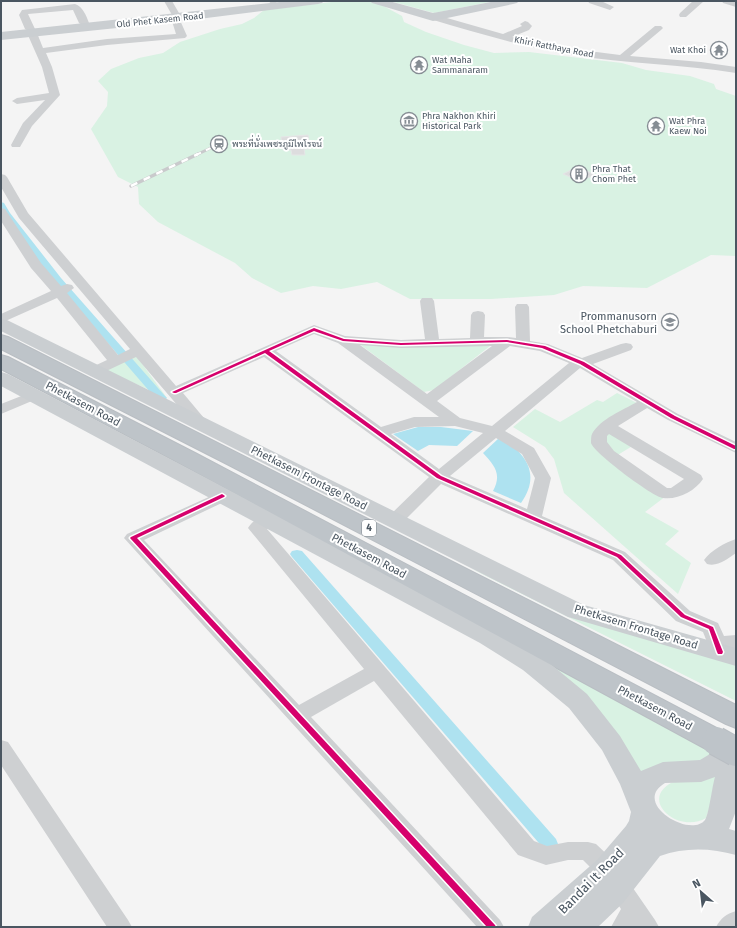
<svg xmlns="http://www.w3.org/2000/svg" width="737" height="928" viewBox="0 0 737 928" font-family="'Fira Sans',Sarabun,sans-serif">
<rect width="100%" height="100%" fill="#f4f4f4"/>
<path fill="#d9f2e3" d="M340,1H364L378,3L402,16L404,22L426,32L464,45L494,53L529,52L622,63L646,70L690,76L714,84L716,89L736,96V256L711,255L647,288L583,286L554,295L491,299H410L377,282L341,289L313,286L281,293L252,278L235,263L158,222L139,204L138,187L118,177L91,129L107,106L108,92L98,81L111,69L139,58L163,53L180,42L220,29L242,24L254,18L264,10Z
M390,1H495L434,13Z
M358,343H488L490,346L434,390L424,392Z
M135,354L167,398L103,369Z
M617,393L647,408L613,427L639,442L616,456L670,493L645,512L679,531L665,544L691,563L678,594L564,493L554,459L545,447L513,427L535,409L560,422L597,400L603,402Z
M470,568L562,609L736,664V701Z
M474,625L615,693L717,753L701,763L641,772L611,728Z
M728,765L715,781L712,793L711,803L706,818C679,834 639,801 671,783Z"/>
<path fill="#aee2f0" d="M418,427H441L473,431L457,446L429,445L418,451L393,434Z
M499,438C505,442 514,446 518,451C534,467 534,485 521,503L493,491C502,474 495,466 483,453Z"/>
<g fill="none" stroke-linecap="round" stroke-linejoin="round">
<path fill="#aee2f0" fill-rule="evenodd" d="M1,202L4,203L10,213L61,278L165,396L167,398L165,400H157L55,282L1,214Z
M297,550L302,551L556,839L558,844L556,849L550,851L544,849L292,557L290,554L292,551Z"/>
</g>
<path fill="#ddddde" stroke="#e5e6e7" d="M308,135L310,149H304L305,155H292L291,150H283L281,137Z
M573,169H583L595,175L584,179H575L563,174Z"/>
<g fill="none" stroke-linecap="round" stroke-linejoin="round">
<g stroke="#b9bec3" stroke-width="2">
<path id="highway" d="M1,335L8,337L736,705V728L726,724L225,463L1,349Z
M1,355L8,357L197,454L726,733L730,741L726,749L716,752L706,749L181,464L1,369Z"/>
</g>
<path fill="#ced0d2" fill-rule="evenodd" d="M164,1H172L179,13L176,15L179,18L187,36L185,38L107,45L46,53L52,67L60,95L32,126L20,147H12L11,145L23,123L45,100L17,104L12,101L17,98L49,93L42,67L27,33L29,31L25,29L19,15L22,10L75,4C83,7 86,15 89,23L84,26L79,23L73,10L28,14L35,29L33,31L37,33L43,48L107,39L176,34L171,18L174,15H172Z
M268,1H277V2L273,5Z
M588,1H601L614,7L610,10L589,3Z
M693,1H704L686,17H680L679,15L680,13Z
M722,1H736V7L723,3Z
M433,14L503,34L522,26L520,24L525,21L528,22L532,26L529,30L512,37L573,49L620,55L655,26H661L663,28L661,30L630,56L701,62L736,67V73C682,64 626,64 572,55C524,47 477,33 430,19L429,17L430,15Z
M1,174L5,175L7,177L28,213L176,386L314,325L345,336L401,340L425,339L420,301L422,298H432L434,301L439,339L470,338L471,315L473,312L478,311L483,312L485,315L484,337H507L516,338L515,307L517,304H527L529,307L530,341L548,344L582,358L621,344L626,343L631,344L633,347L631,350L593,364L678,414L736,442V453L668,420L647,408L618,426L701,475L703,479C695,491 678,500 663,498C653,497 594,453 591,443C591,440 591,436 592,434C600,419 623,410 637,402L580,368L505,431L534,448L551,478L542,516L625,552L690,611L718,623L724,636L736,635V649L729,650V652L727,657L720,659L713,657L703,632L676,621L613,560L441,484L401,524L395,525L389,524L387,520L389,516L429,477L264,357L183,393L209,424L206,427L201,429L196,427L136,357L100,374L95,375L90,374L88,371L90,368L107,360L57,298L1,323V314L51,291L31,268L1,221V208L5,209L41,263L61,286L67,284L72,285L74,288L67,293L118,355L130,349L19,218L1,187ZM314,334L338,343L439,417H414L381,427L276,351ZM360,345L401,348L492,346L427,394ZM510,346L540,351L569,363L492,426L460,418L437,401ZM455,426L483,433L439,469L391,434L415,427ZM609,434L684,479L671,488H667L614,451L607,442V436ZM496,438L522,454L535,478L527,509L450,476Z
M34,391L39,392L41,395L39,398L1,414V404Z
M222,491L228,492L230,496L228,500L144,540L299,705L364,669L248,528C254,519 264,513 274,516L276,520L267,529L534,841L547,846L568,842H588L596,844L615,862L655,920L659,927H611L621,909L599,876L583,860H568L546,865L518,855L374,681L311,717L500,920L504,927H477L124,538L127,534Z
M736,539V553C727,559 718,567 707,564L704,560C710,551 726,542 736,539Z
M1,740L8,742L128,920L132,927H107L1,765Z
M736,911V927H716C721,918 726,914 736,911Z"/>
<path fill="#caced1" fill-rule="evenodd" d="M289,1H324L322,3L318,4L175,22L1,40V32Z
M370,1H389L433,13L496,1H519L517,3L513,4L433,21L372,3Z
M1,319L7,320L584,605L736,648V666L568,617L1,331Z
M1,372L8,374L498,631L541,656L587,694L620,736L641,771L663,762L700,760L710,754L727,740L736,736V811L729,829L736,831V855C711,848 685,847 660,856L623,903L598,927H528L532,917L597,860L626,826L629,821L631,812L620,784L602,750L569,708L523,670L480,643L1,386ZM715,777C712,787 709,814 705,820C690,839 631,803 665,783L701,782Z"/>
<use href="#highway" fill="#bec4c9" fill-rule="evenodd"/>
<g stroke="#c9cacc" stroke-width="3">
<path id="rail-far1" d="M196,155L219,144"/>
</g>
<g stroke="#c9cacc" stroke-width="3.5">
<path id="rail" d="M131,186L198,154"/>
</g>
<use href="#rail-far1" stroke="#fff" stroke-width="2" stroke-dasharray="5.5" stroke-linecap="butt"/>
<use href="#rail" stroke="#fff" stroke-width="2.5" stroke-dasharray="7" stroke-linecap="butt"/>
<g stroke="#b9bec3" stroke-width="30" stroke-linecap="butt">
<path id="highway-bridge" d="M716,741L736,752"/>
</g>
<use href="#highway-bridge" stroke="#bec4c9" stroke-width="28"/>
<g stroke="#fff" stroke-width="3">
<path id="cycleway" d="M314,328L344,339L401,343L507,340L545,346L584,362L675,416L736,446V449H734L671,418L580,364L542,348L507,342L401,345L343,341L314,331L269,351L441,476L621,555L685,615L713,627L723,652L722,654H718L717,652L709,629L681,617L617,557L437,478L265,353L176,393H174L172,392Z
M222,494L225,496L224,497L137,538L495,925L496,927H487L130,538L131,537Z"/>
</g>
<use href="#cycleway" fill="#d6006c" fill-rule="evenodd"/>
</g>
<defs>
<g id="temple-ring" transform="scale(0.9)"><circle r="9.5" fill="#fff" stroke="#868d94" stroke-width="1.5"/><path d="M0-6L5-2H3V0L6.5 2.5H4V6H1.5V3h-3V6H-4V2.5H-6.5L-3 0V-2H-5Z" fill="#868d94"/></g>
<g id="museum-ring" transform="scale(0.9)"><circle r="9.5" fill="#fff" stroke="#868d94" stroke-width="1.5"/><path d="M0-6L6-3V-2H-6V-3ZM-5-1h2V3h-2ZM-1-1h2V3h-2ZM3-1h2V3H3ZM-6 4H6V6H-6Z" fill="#868d94"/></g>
<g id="station-ring" transform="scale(0.9)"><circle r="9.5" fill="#fff" stroke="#868d94" stroke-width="1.5"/><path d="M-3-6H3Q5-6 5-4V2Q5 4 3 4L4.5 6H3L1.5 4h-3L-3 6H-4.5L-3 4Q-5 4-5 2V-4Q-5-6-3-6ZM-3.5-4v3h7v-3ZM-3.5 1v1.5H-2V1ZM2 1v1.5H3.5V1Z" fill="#868d94"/></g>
<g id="building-ring" transform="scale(0.9)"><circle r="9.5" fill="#fff" stroke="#868d94" stroke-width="1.5"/><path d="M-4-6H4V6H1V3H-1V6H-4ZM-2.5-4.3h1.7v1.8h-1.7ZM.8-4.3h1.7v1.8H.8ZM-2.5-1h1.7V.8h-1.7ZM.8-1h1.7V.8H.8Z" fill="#868d94"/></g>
<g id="school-ring" transform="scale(0.9)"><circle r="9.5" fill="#fff" stroke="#868d94" stroke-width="1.5"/><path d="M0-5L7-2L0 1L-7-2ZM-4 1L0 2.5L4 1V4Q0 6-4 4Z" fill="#868d94"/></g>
</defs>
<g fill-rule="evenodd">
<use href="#temple-ring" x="719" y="50"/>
<use href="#temple-ring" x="419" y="65"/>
<use href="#museum-ring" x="409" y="121"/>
<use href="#temple-ring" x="656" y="126"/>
<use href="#station-ring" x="219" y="144"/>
<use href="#building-ring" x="579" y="174"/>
<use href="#school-ring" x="670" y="322"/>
</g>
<g text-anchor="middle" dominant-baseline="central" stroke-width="4" stroke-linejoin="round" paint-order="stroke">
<g font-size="9" fill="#4a5661" stroke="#fff">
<text transform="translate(160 20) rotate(-6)">Old Phet Kasem Road</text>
<text transform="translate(554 47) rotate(11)">Khiri Ratthaya Road</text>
</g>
<g font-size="9" fill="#4a5661" stroke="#fff" text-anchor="start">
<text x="706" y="50" text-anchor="end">Wat Khoi</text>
<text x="432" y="60">Wat Maha<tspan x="432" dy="10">Sammanaram</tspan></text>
<text x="422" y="116">Phra Nakhon Khiri<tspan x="422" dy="10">Historical Park</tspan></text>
<text x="669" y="121">Wat Phra<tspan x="669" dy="10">Kaew Noi</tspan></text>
<text x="232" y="144">พระที่นั่งเพชรภูมิไพโรจน์</text>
<text x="592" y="169">Phra That<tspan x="592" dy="10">Chom Phet</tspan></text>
</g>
<rect fill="#fff" stroke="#808990" stroke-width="1" x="362" y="520" width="14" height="16" rx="3"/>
<g font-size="10" font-weight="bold" fill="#4a5661">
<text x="369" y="528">4</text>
</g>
<g font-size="11" fill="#4a5661" stroke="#fff" text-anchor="end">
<text x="657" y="316">Prommanusorn<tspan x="657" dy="13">School Phetchaburi</tspan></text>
</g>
<g font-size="11" fill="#4a5661" stroke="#fff">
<text transform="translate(83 404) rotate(28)">Phetkasem Road</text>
<text transform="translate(309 478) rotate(27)">Phetkasem Frontage Road</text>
<text transform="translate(369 556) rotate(28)">Phetkasem Road</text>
<text transform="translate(636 627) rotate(17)">Phetkasem Frontage Road</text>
<text transform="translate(655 708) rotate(28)">Phetkasem Road</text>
</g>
<g font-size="13" fill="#4a5661" stroke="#fff">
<text transform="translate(591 881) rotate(-45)">Bandai It Road</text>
</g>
</g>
<rect width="737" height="928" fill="none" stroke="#4a5661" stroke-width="4"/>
<g transform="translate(701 892) rotate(332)" stroke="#ffffff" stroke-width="3" paint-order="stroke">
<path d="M0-3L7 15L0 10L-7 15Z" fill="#4a5661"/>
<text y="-6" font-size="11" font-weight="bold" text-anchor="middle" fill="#4a5661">N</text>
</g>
</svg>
